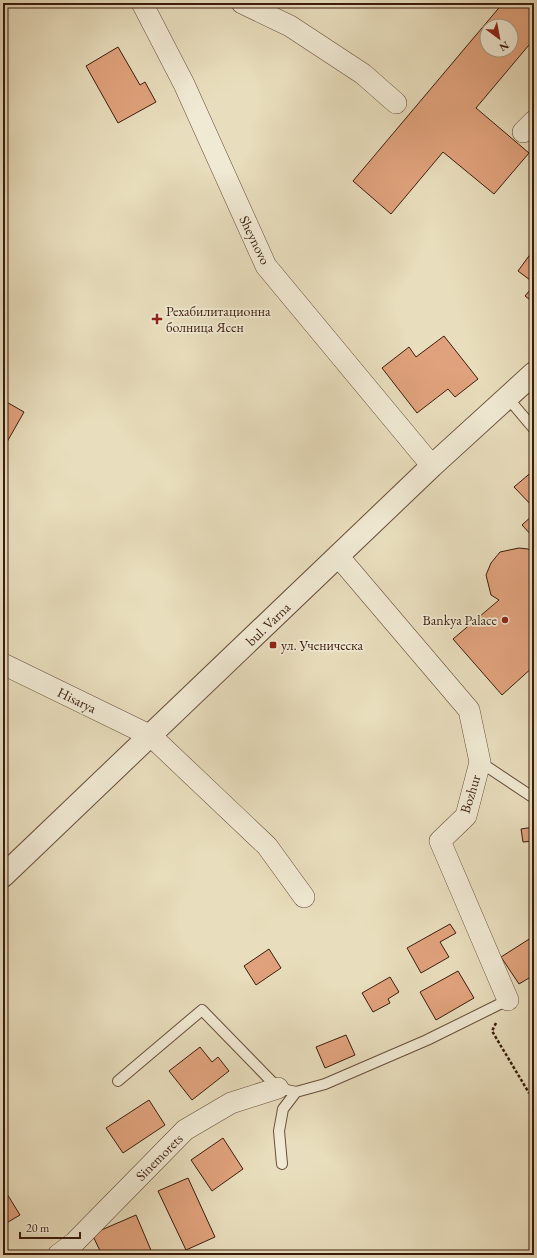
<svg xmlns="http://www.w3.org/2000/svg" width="537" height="1258" viewBox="0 0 537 1258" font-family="'EB Garamond',serif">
<rect width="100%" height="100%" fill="#e8ddbc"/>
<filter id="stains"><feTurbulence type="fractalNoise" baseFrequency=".005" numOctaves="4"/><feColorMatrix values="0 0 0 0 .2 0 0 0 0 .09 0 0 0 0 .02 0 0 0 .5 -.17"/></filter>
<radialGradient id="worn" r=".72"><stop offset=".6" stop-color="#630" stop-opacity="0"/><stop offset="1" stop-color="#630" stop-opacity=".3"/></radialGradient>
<path fill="#e0a27c" stroke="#3c1c0d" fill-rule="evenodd" d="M503,3H534V39L476,108L529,153L494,194L443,152L391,214L353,181ZM487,26H511V50H487Z
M118,47L140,85L145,82L156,102L118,123L86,66Z
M534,249V283L518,271Z
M534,285V303L525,296Z
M444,336L478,379L455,397L448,389L417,413L382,368L409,347L416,357Z
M3,400L24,412L3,449Z
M534,470V508L514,487Z
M534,514V538L522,525Z
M519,548L528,549L534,554V666L502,695L453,639L499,600L491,595L486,575L491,563L500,552Z
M534,827V841L523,842L521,829Z
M450,924L456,933L440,942L449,957L421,973L407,948Z
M534,936V975L519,984L501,957Z
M269,949L281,968L256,985L244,966Z
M458,971L474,998L436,1020L420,992Z
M390,977L399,992L388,999L390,1003L373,1012L362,993Z
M346,1035L355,1055L325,1068L316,1047Z
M200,1047L212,1062L218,1057L229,1071L192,1100L169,1071Z
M149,1100L165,1125L123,1153L106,1128Z
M223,1138L243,1169L212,1191L191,1160Z
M188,1178L215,1237L186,1250L158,1191Z
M3,1189H4L20,1215L3,1225Z
M136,1215L153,1255H102L92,1234Z"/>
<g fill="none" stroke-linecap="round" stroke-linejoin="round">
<g stroke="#674c39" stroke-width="12">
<path id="service" d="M507,397L534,429
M480,762L534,798
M118,1081L202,1010L278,1088L296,1092L325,1084L427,1040L508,1000
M282,1164L279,1131L283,1109L296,1092"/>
</g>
<g stroke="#674c39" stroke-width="22">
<path id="minor" d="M142,3L184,84L266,266L432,466
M242,3L290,26L363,74L396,103
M523,132L534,121
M338,556L469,710L480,762L466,816L440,841L508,1000
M3,664L151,736L267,846L304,897
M58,1255L74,1243L185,1130L231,1103L278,1088"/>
</g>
<g stroke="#674c39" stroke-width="24">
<path id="tertiary" d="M3,876L432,466L534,373"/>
</g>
<path stroke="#3c1c0d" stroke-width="2.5" stroke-dasharray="3 2" stroke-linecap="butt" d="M496,1023L492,1031L529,1093"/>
<use href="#service" stroke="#f0e9d3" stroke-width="10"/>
<use href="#minor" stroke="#f0e9d3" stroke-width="21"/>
<use href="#tertiary" stroke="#f0e9d3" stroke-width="22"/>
</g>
<g fill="#8f2418" stroke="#f0e9d3" stroke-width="1.5">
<path d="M155 313h4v4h4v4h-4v4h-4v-4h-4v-4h4z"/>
<circle cx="505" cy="620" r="4"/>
<rect x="269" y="641" width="8" height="8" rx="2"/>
</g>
<g text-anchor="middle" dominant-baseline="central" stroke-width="3.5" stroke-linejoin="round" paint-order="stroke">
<g font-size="14" fill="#3c1c0d" stroke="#f0e9d3">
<text transform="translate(255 240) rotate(64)">Sheynovo</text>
<text transform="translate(268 624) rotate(-44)">bul. Varna</text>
<text transform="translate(77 700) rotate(26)">Hisarya</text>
<text transform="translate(470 794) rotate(-73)">Bozhur</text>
<text transform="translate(159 1157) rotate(-45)">Sinemorets</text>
</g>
<g font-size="14" fill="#3c1c0d" stroke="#f0e9d3" text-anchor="start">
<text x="166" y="311">Рехабилитационна<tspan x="166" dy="16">болница Ясен</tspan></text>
<text x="497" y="620" text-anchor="end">Bankya Palace</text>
<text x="281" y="645">ул. Ученическа</text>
</g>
</g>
<rect width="537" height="1258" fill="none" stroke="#e8ddbc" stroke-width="16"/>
<rect x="4" y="4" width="529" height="1250" fill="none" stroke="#3c1c0d" stroke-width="2"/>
<rect x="8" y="8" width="521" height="1242" fill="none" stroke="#3c1c0d"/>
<g transform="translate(499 38) rotate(148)"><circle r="19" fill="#f0e9d3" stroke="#a89784"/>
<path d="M0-3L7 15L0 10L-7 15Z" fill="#8f2418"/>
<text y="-6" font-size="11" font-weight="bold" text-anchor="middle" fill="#3c1c0d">N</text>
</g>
<path d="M20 1232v6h60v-6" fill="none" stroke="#3c1c0d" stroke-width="2"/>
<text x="26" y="1232" font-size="12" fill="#3c1c0d" stroke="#f0e9d3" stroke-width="3" paint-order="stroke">20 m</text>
<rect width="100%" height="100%" filter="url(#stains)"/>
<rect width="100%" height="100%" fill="url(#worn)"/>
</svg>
